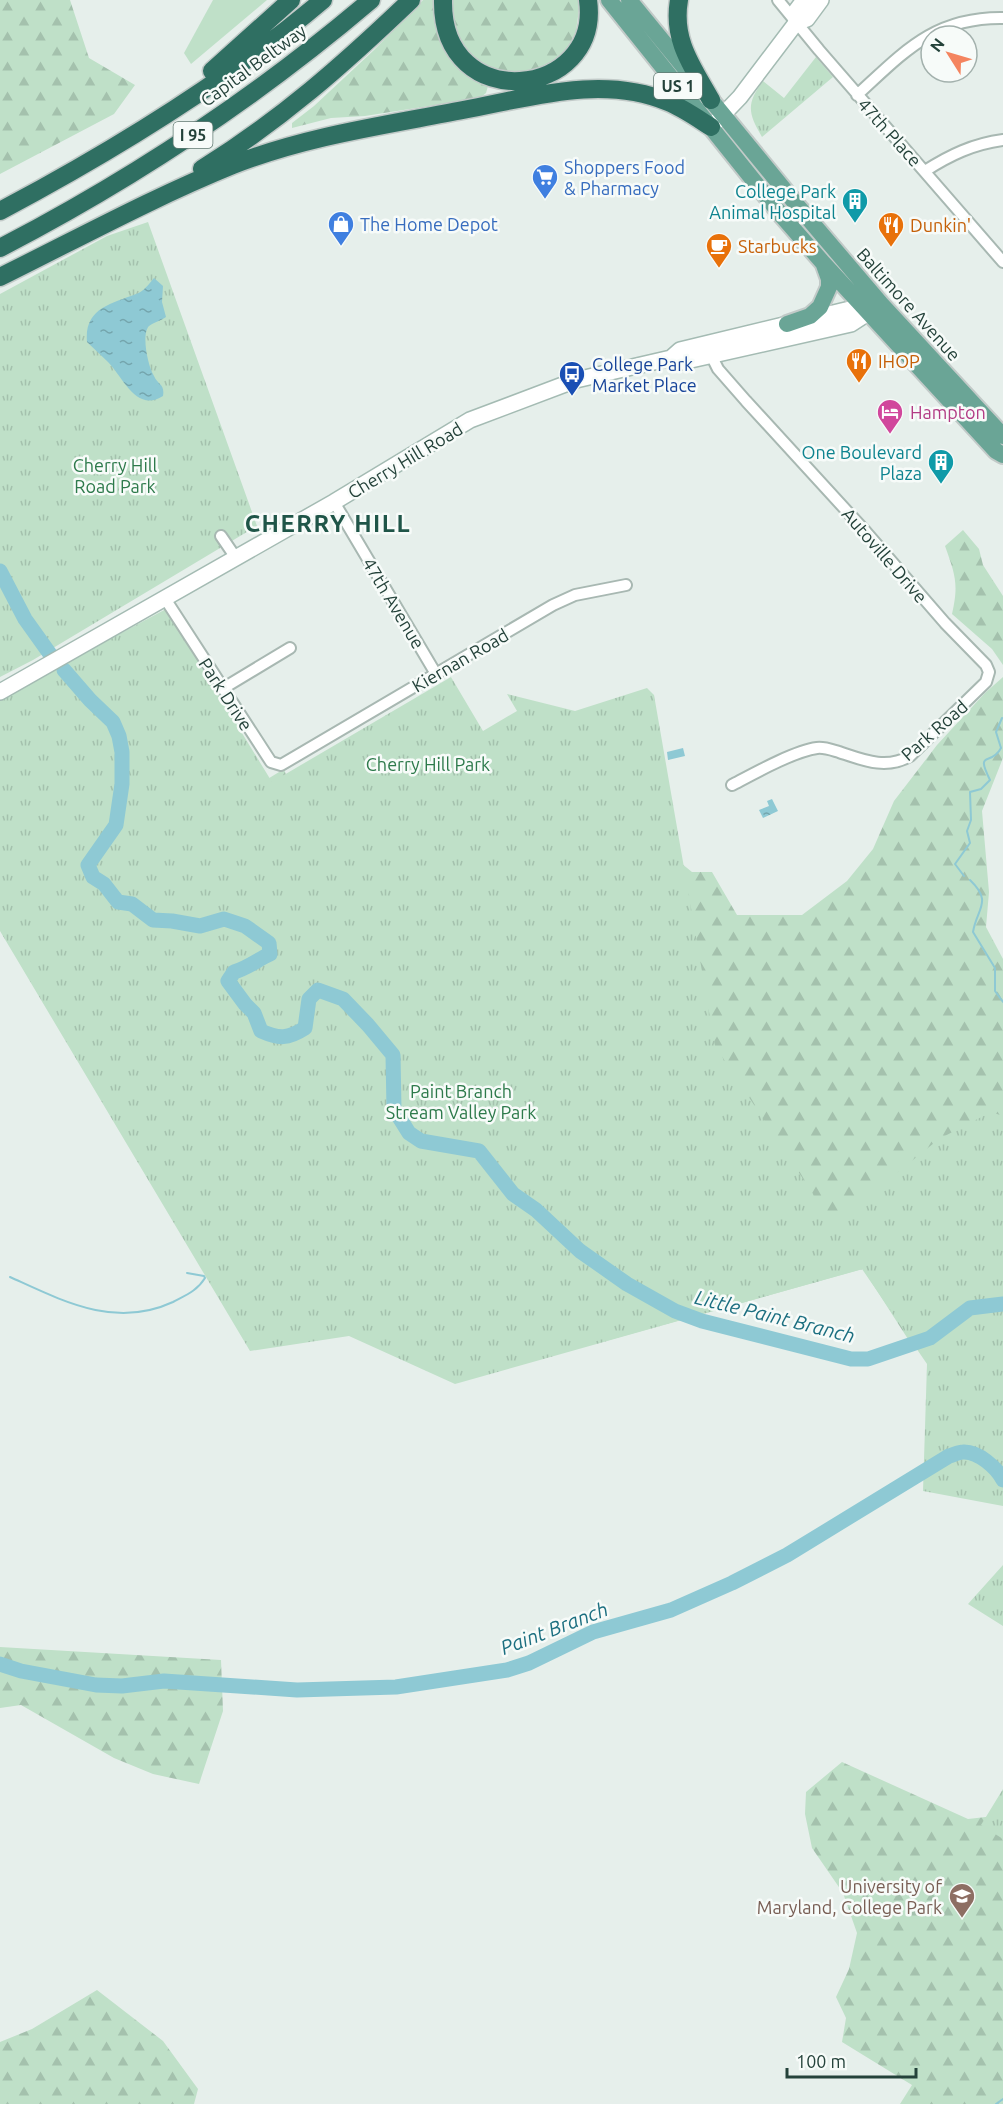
<svg xmlns="http://www.w3.org/2000/svg" width="1003" height="2104" viewBox="0 0 1003 2104" font-family="Ubuntu,sans-serif">
<defs>
<pattern id="forest-firs" width="22" height="20" patternUnits="userSpaceOnUse" patternTransform="scale(1.5)"><rect width="22" height="20" fill="#bfe0c8"/><path d="M5 1l3.5 6h-7zM16 11l3.5 6h-7z" fill="#a4c1ad"/></pattern>
<pattern id="park-tufts" width="24" height="20" patternUnits="userSpaceOnUse" patternTransform="scale(1.5)"><rect width="24" height="20" fill="#bfe0c8"/><path d="M3 7l-1-3M5 7V3M7 7l1-3M15 17l-1-3M17 17v-4M19 17l1-3" fill="none" stroke="#a4c1ad"/></pattern>
<pattern id="water-ripples" width="26" height="14" patternUnits="userSpaceOnUse" patternTransform="scale(1.5)"><rect width="26" height="14" fill="#8ec9d4"/><path d="M2 4q2-2 4 0t4 0M15 11q2-2 4 0t4 0" fill="none" stroke="#74a5ad"/></pattern>
</defs>
<rect width="100%" height="100%" fill="#e6efeb"/>
<path fill="#bfe0c8" d="M213,0H267L191,64L184,53Z"/>
<path fill="url(#forest-firs)" d="M0,0H70L89,58L135,85L114,114L0,174Z
M423,0H435C436,25 438,52 461,69C470,75 481,77 488,86L486,93L480,98L365,116L331,118L292,128V123L314,106L374,50Z
M451,0H578L579,9L576,31L568,48L548,65L526,75L488,70L463,48L453,26Z
M963,530L979,549L983,565L1003,596V665L992,649L952,614C959,584 955,574 945,546Z
M1003,677V758L982,811L989,892L986,927L1003,959V1316L973,1319L915,1350L863,1269L602,1342L0,703L266,780L284,769L296,804L671,855L692,872H712L737,915H802L847,881L873,849L894,801L937,745L985,693Z
M0,1647L221,1660L223,1711L199,1784L153,1774L114,1758L21,1705L0,1708Z
M842,1762L968,1819L1003,1815V2104H900L912,2085L842,2042L846,2018L836,1997L849,1969L857,1933L843,1893L812,1848L805,1814L806,1792Z
M97,1990L163,2041L198,2089L194,2104H0V2042L32,2029Z"/>
<path fill="url(#park-tufts)" d="M816,57L833,77L762,137C748,113 746,104 763,81L784,98Z
M148,222L257,526L33,660L0,677V294L107,236Z
M166,609L272,782L451,677L483,731L517,711L507,694L575,711L647,688L654,695L715,1046L833,1224L939,1139L991,1112L1003,1116V1506L923,1491L927,1364L862,1269L455,1384L349,1336L250,1351L0,931V698Z
M1003,1565V1626L968,1604Z
M1003,1789V1839L981,1825Z"/>
<path fill="url(#water-ripples)" d="M154,278L163,286L162,302L166,317C161,321 154,322 149,326C141,334 148,367 154,376C158,385 165,384 163,396C136,413 123,377 108,362C101,355 94,349 87,342C84,308 111,304 136,294C143,292 149,284 154,278Z
M683,748L685,756L668,760L667,752Z
M772,799L778,811L763,818L759,810L769,806L767,801Z"/>
<g fill="none" stroke-linecap="round" stroke-linejoin="round">
<path stroke="#8ec9d4" stroke-width="2" d="M964,876L955,864L970,843L967,831L971,820L970,792L981,789L990,780C975,749 991,767 1001,748L996,732L1002,718
M970,880C993,902 977,908 973,932L995,968V991L1003,1002
M10,1277C63,1301 115,1329 173,1302C186,1295 197,1291 205,1278L204,1276L187,1273
M996,2104L1003,2099"/>
<path stroke="#8ec9d4" stroke-width="15" d="M0,571L25,619L50,654
M64,670L90,700L113,722L119,736L122,752V784L116,825L88,865L93,877L104,884L118,902L132,904L153,920L172,921L200,926L224,919L245,926L269,943L270,954C257,960 248,968 234,972L228,981L245,1004L254,1013L261,1031C279,1039 288,1039 305,1028L309,999L318,990L343,999L368,1025L393,1055L394,1109L409,1133L421,1141L479,1151L513,1194L536,1210L580,1251L627,1284L675,1311L702,1321L851,1359H868L930,1338L970,1308L1003,1304
M0,1664L21,1671L96,1685L122,1686L164,1681L297,1690L396,1687L507,1670L529,1663L593,1632L671,1610L732,1583L787,1555L949,1456C953,1455 959,1452 963,1452C978,1451 997,1468 1003,1480"/>
<g stroke="#a8b8b2" stroke-width="14">
<path id="street" d="M778,0L819,50L1003,262
M857,95C904,52 934,17 1003,18
M925,171C950,155 973,144 1003,140
M711,355L718,369L746,401L866,532L945,623L986,665L989,672L986,682L910,756C886,770 863,760 839,752C832,750 824,747 817,748C794,751 753,774 732,785
M334,502L436,674
M221,536L236,558
M164,597L271,762L281,765L553,605L575,595L626,585
M222,689L290,648"/>
</g>
<g stroke="#a4bbb3" stroke-width="18">
<path id="secondary" d="M796,23L795,12L804,0
M714,124L740,97L796,23L807,19L821,0
M671,358L682,362L851,324L871,311
M0,692L334,502L470,420L576,380L671,358L680,350L850,309L868,313"/>
</g>
<g stroke="#c2cac8" stroke-width="20">
<path id="primary" d="M609,0L782,216L824,264L996,451L1003,455
M629,0L796,204L881,304L1003,436
M787,324L810,316L820,307L829,287V279L824,265"/>
</g>
<g stroke="#c2cac8" stroke-width="21">
<path id="highway" d="M443,0C441,117 602,99 588,0
M679,0C672,40 692,66 711,100
M212,71L291,0
M202,169C282,119 343,65 411,0
M0,211C113,151 225,83 323,0
M0,248C133,179 257,97 371,0
M0,277C77,239 154,197 233,165C306,136 386,125 463,110C529,98 602,74 668,102C683,108 697,118 711,127"/>
</g>
<use href="#street" stroke="#fff" stroke-width="10"/>
<use href="#secondary" stroke="#fff" stroke-width="15"/>
<use href="#primary" stroke="#6aa596" stroke-width="16"/>
<use href="#highway" stroke="#2f6f62" stroke-width="18"/>
</g>
<defs>
<g id="supermarket-pin" transform="scale(1.35)"><path d="M0 17L-7.5 6A9.5 9.5 0 1 1 7.5 6Z" fill="#3f7fe0" stroke="#f7fbf9"/><path d="M-6-5.5h2.5l.6 2H6L4.5 2H-2.5L-4.4-4H-6ZM-1.5 3.2a1.3 1.3 0 1 0 .1 0ZM3 3.2a1.3 1.3 0 1 0 .1 0Z" fill="#fff"/></g>
<g id="building-pin" transform="scale(1.35)"><path d="M0 17L-7.5 6A9.5 9.5 0 1 1 7.5 6Z" fill="#0f9aa8" stroke="#f7fbf9"/><path d="M-4-6H4V6H1V3H-1V6H-4ZM-2.5-4.3h1.7v1.8h-1.7ZM.8-4.3h1.7v1.8H.8ZM-2.5-1h1.7V.8h-1.7ZM.8-1h1.7V.8H.8Z" fill="#fff"/></g>
<g id="shop-pin" transform="scale(1.35)"><path d="M0 17L-7.5 6A9.5 9.5 0 1 1 7.5 6Z" fill="#3f7fe0" stroke="#f7fbf9"/><path d="M-5-2.5h2.3a2.7 3.5 0 0 1 5.4 0H5L5.5 6h-11ZM-1.5-2.5h3a1.5 2.3 0 0 0-3 0Z" fill="#fff"/></g>
<g id="restaurant-pin" transform="scale(1.35)"><path d="M0 17L-7.5 6A9.5 9.5 0 1 1 7.5 6Z" fill="#e8710a" stroke="#f7fbf9"/><path d="M-5-6h1v4h1v-4h1v4h1v-4h1v5L-1.5 .5V6h-2V.5L-5-1ZM5-6V6H3V1.5H1.5Q1.5-4 5-6Z" fill="#fff"/></g>
<g id="cafe-pin" transform="scale(1.35)"><path d="M0 17L-7.5 6A9.5 9.5 0 1 1 7.5 6Z" fill="#e8710a" stroke="#f7fbf9"/><path d="M-5.5-4.5H6V0H3Q3 3.5 0 3.5H-2.5Q-5.5 3.5-5.5 0ZM3-3.2v2h1.7v-2ZM-6 4.5H4V6H-6Z" fill="#fff"/></g>
<g id="bus-pin" transform="scale(1.35)"><path d="M0 17L-7.5 6A9.5 9.5 0 1 1 7.5 6Z" fill="#1a4fb4" stroke="#f7fbf9"/><path d="M-5-6H5V4H4V6H2V4H-2V6H-4V4H-5ZM-3.5-4V0h7V-4ZM-3.5 1.2v1.5H-2V1.2ZM2 1.2v1.5H3.5V1.2Z" fill="#fff"/></g>
<g id="hotel-pin" transform="scale(1.35)"><path d="M0 17L-7.5 6A9.5 9.5 0 1 1 7.5 6Z" fill="#d1479c" stroke="#f7fbf9"/><path d="M-6-4.5h1.5V1H6V5H4.5V3h-9V5H-6ZM-4 0a1.8 1.8 0 1 1 3.6 0ZM.5 0V-2.5h3Q6-2.5 6 0Z" fill="#fff"/></g>
<g id="university-pin" transform="scale(1.35)"><path d="M0 17L-7.5 6A9.5 9.5 0 1 1 7.5 6Z" fill="#8d6e63" stroke="#f7fbf9"/><path d="M0-5L7-2L0 1L-7-2ZM-4 1L0 2.5L4 1V4Q0 6-4 4Z" fill="#fff"/></g>
</defs>
<g fill-rule="evenodd">
<use href="#supermarket-pin" x="545" y="177"/>
<use href="#building-pin" x="855" y="201"/>
<use href="#shop-pin" x="341" y="224"/>
<use href="#restaurant-pin" x="891" y="225"/>
<use href="#cafe-pin" x="719" y="246"/>
<use href="#restaurant-pin" x="859" y="361"/>
<use href="#bus-pin" x="572" y="374"/>
<use href="#hotel-pin" x="890" y="412"/>
<use href="#building-pin" x="941" y="462"/>
<use href="#university-pin" x="962" y="1896"/>
</g>
<g text-anchor="middle" dominant-baseline="central" stroke-width="5" stroke-linejoin="round" paint-order="stroke">
<g fill="#f7fbf9" stroke="#637a73" stroke-width="1.5">
<rect x="654" y="73" width="48" height="26" rx="4.5"/>
<rect x="173.5" y="122" width="39" height="26" rx="4.5"/>
</g>
<g font-size="16" font-weight="bold" fill="#24423a">
<text x="678" y="86">US 1</text>
<text x="193" y="135">I 95</text>
</g>
<g font-size="18" fill="#24423a" stroke="#f7fbf9">
<text transform="translate(253 65) rotate(-36)">Capital Beltway</text>
<text transform="translate(890 132) rotate(48)">47th Place</text>
<text transform="translate(909 304) rotate(48)">Baltimore Avenue</text>
<text transform="translate(405 460) rotate(-31)">Cherry Hill Road</text>
<text transform="translate(885 555) rotate(49)">Autoville Drive</text>
<text transform="translate(394 603) rotate(59)">47th Avenue</text>
<text transform="translate(460 660) rotate(-30)">Kiernan Road</text>
<text transform="translate(226 694) rotate(57)">Park Drive</text>
<text transform="translate(934 730) rotate(-41)">Park Road</text>
</g>
<g font-size="18" fill="#366cbe" stroke="#f7fbf9" text-anchor="start">
<text x="564" y="167">Shoppers Food<tspan x="564" dy="21">&amp; Pharmacy</tspan></text>
<text x="360" y="224">The Home Depot</text>
</g>
<g font-size="18" fill="#0d838f" stroke="#f7fbf9" text-anchor="end">
<text x="836" y="191">College Park<tspan x="836" dy="21">Animal Hospital</tspan></text>
<text x="922" y="452">One Boulevard<tspan x="922" dy="21">Plaza</tspan></text>
</g>
<g font-size="18" fill="#c56008" stroke="#f7fbf9" text-anchor="start">
<text x="910" y="225">Dunkin'</text>
<text x="738" y="246">Starbucks</text>
<text x="878" y="361">IHOP</text>
</g>
<g font-size="18" fill="#164399" stroke="#f7fbf9" text-anchor="start">
<text x="592" y="364">College Park<tspan x="592" dy="21">Market Place</tspan></text>
</g>
<g font-size="18" fill="#b23c85" stroke="#f7fbf9" text-anchor="start">
<text x="910" y="412">Hampton</text>
</g>
<g font-size="18" fill="#2d7a4b" stroke="#f7fbf9">
<text x="115" y="465">Cherry Hill<tspan x="115" dy="21">Road Park</tspan></text>
<text x="428" y="764">Cherry Hill Park</text>
<text x="461" y="1091">Paint Branch<tspan x="461" dy="21">Stream Valley Park</tspan></text>
</g>
<g font-size="18" fill="#785e54" stroke="#f7fbf9" text-anchor="end">
<text x="942" y="1886">University of<tspan x="942" dy="21">Maryland, College Park</tspan></text>
</g>
<g font-size="20" font-style="italic" fill="#1c6f80" stroke="#f7fbf9">
<text transform="translate(775 1316) rotate(14)">Little Paint Branch</text>
<text transform="translate(554 1628) rotate(-21)">Paint Branch</text>
</g>
<g font-size="24" font-weight="bold" letter-spacing="1.5" fill="#1f5548" stroke="#f7fbf9">
<text x="328" y="523">CHERRY HILL</text>
</g>
</g>
<g transform="translate(949 54) rotate(307)"><circle r="28" fill="#f7fbf9" stroke="#a3b1ad" stroke-width="1.5"/>
<path d="M0-4.5L10 22L0 15L-10 22Z" fill="#f4845f"/>
<text y="-9" font-size="16" font-weight="bold" text-anchor="middle" fill="#24423a">N</text>
</g>
<path d="M787 2068v9h129v-9" fill="none" stroke="#24423a" stroke-width="3"/>
<text x="796" y="2068" font-size="18" fill="#24423a" stroke="#f7fbf9" stroke-width="4.5" paint-order="stroke">100 m</text>
</svg>
